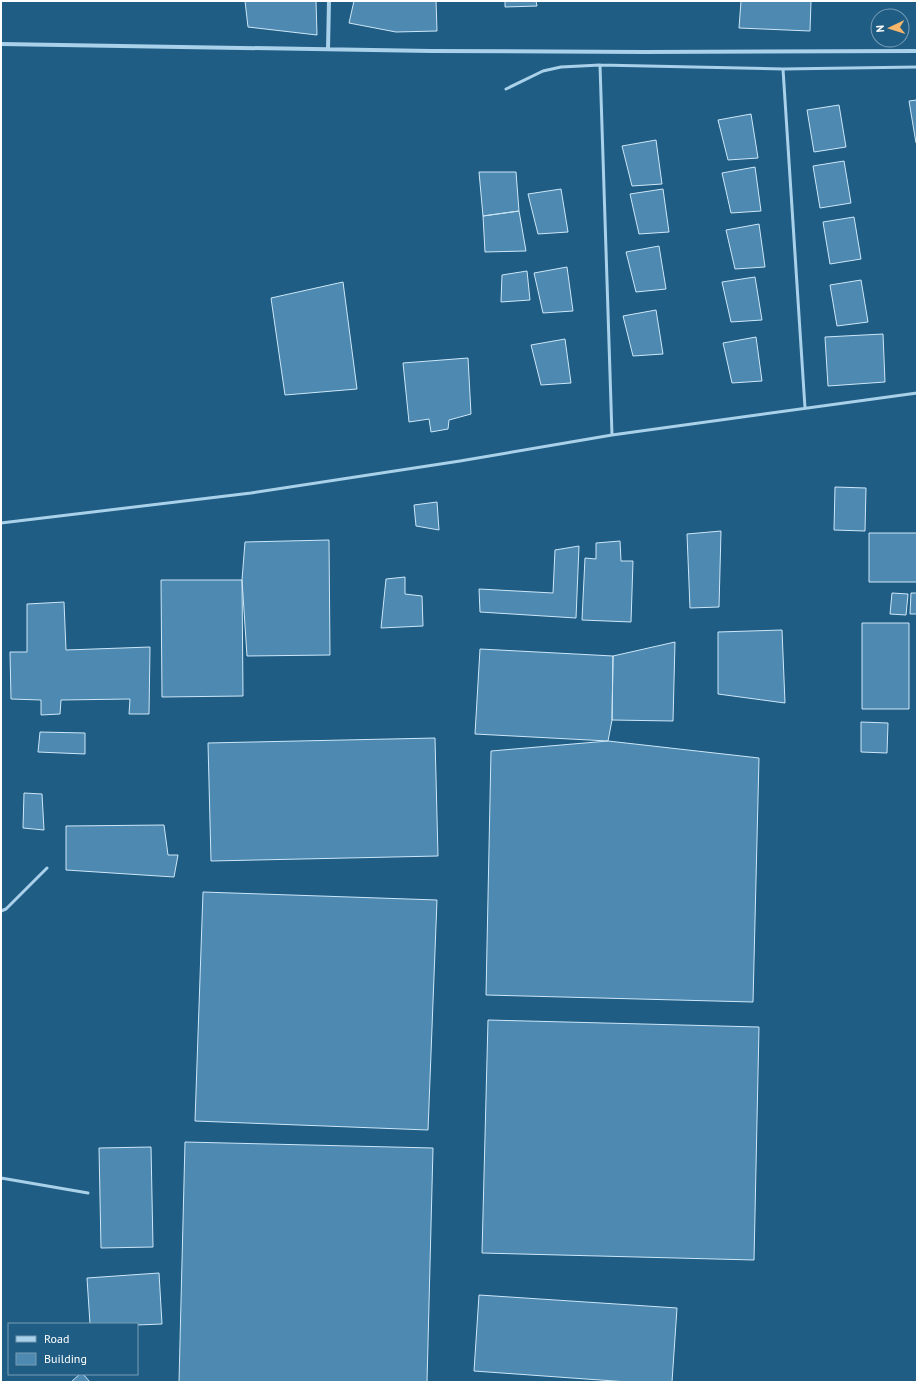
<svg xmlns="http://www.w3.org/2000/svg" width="918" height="1383" viewBox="0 0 918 1383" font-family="'PT Sans',sans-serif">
<rect width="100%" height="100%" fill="#205d85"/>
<path fill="#4d89b0" stroke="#cde7f7" d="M245,1H316L317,35L248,27Z
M354,1H436L437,31L396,32L349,23Z
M505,1H536L537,6L505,7Z
M741,1H811L810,31L739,28Z
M917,100V143H916L909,101Z
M839,105L846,147L814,152L807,110Z
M751,114L758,158L728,160L718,120Z
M656,140L662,184L632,186L622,146Z
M844,161L851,203L820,208L813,166Z
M755,167L761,211L731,213L722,173Z
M479,172H516L519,211L483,216Z
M561,189L568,232L538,234L528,194Z
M663,189L669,232L639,234L630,194Z
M519,211L526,251L485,252L483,216Z
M854,217L861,259L830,264L823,222Z
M759,224L765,267L735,269L726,230Z
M659,246L666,289L636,292L626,252Z
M567,267L573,311L543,313L534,273Z
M527,271L530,300L501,302L502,275Z
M755,277L762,320L731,322L722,282Z
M861,280L868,322L837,326L830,285Z
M343,282L357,389L285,395L271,298Z
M656,310L663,354L633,356L623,316Z
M883,334L885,382L828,386L825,337Z
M756,337L762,381L732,383L723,343Z
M565,339L571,383L541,385L531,345Z
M468,358L471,414L449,420L448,429L431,432L429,419L409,422L403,363Z
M835,487L866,488L865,531L834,530Z
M437,502L439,530L416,526L414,505Z
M721,531L719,607L690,608L687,534Z
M869,533H917V582H869Z
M329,540L330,655L247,656L242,580L245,542Z
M620,541L621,561H633L631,622L582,620L585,558L596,559V543Z
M579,546L576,618L480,612L479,589L553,593L555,550Z
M405,577V594L422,596L423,626L381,628L386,579Z
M161,580H242L243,696L162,697Z
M892,593L908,594L906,615L890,614Z
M911,593H917V614H910Z
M64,602L66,650L150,647L149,714H129L130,699L61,700L60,714L41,715V700L11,699L10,652H27V604Z
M862,623H909V709H862Z
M782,630L785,703L718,694V632Z
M675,642L673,721L612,720L613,656Z
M480,649L613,656L612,720L608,741L475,734Z
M861,722L888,723L887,753L861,752Z
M40,732L85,733V754L38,752Z
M435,738L438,856L211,861L208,743Z
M608,741L759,758L753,1002L486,995L491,751Z
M24,793L42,794L44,830L23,828Z
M164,825L168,855H178L174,877L66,870V826Z
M203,892L437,900L428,1130L195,1121Z
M488,1020L759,1027L754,1260L482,1253Z
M185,1142L433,1148L427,1382H179Z
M151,1147L153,1247L101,1248L99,1148Z
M159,1273L162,1324L137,1325V1324H90L87,1278Z
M479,1295L677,1308L672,1382H628L474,1371Z
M80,1374H83L90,1382H71Z"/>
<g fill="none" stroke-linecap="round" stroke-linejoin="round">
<path stroke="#a9d1e9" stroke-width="3" d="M600,65L612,435
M783,69L805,408
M506,89L543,71L561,67L600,65L783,69L917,67
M1,523L251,493L460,461L612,435L917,393
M1,911L6,909L47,868
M1,1178L88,1193"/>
<path stroke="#a9d1e9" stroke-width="4" d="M1,44L431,51L644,52L917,51
M328,49L329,1"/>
</g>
<rect width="918" height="1383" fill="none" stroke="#ffffff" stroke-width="4"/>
<rect x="8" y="1323" width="130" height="52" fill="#205d85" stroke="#799eb6"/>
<rect x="16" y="1336" width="20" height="6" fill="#a9d1e9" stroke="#799eb6"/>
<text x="44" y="1343" font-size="12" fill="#ffffff">Road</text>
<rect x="16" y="1353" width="20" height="12" fill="#4d89b0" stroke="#799eb6"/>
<text x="44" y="1363" font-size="12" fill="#ffffff">Building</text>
<g transform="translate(890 28) rotate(266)"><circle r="19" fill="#205d85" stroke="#799eb6"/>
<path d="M0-3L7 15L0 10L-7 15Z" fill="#f7b76a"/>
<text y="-6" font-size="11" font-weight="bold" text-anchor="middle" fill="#ffffff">N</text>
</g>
</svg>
